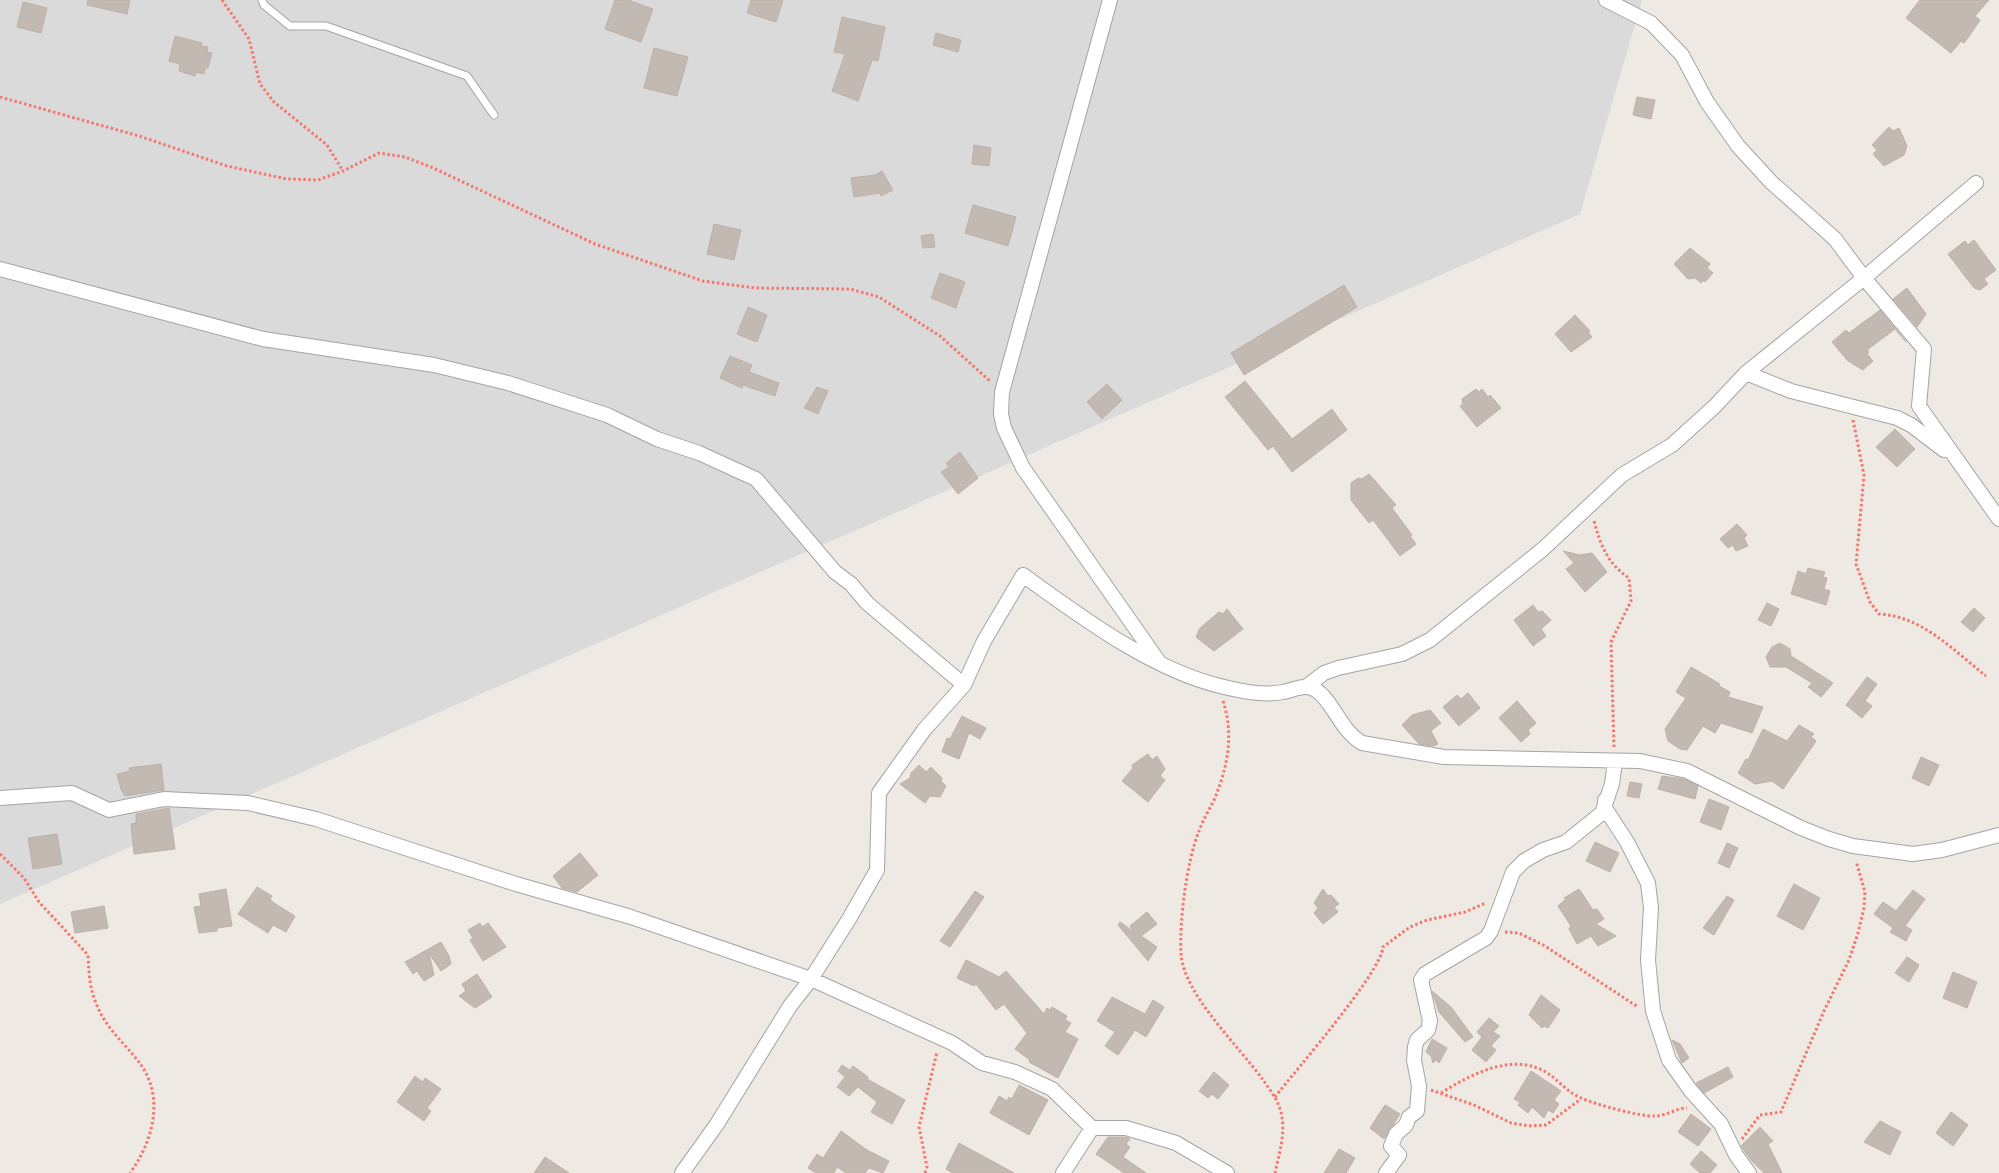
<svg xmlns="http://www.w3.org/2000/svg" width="1999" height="1173" viewBox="0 0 1999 1173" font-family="'Alegreya Sans',sans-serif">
<rect width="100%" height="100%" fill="#eeeae3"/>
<path fill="#dbdada" d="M0,0H1642L1580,214L0,904Z"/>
<path fill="#c2b9b3" stroke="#bfb0a6" d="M88,0H130L127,14L87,5Z
M615,0H628L653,9L641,42L605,29Z
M751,0H783L776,22L747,13Z
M1920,0H1989L1975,16L1980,20L1972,32L1964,43L1961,41L1951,53L1906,18Z
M23,2L47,8L41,33L17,27Z
M842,17L885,27L878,61L872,60L858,101L832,91L845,54L834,52Z
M936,33L961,40L958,52L933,45Z
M175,36L202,43L201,46L208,47L207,52L212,53L208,68H205L204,74L196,72L195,76L179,71L180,64L169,61Z
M654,48L688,57L677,96L644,88Z
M1637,97L1655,100L1651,119L1633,115Z
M1889,127L1893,131L1899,128L1907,146L1904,155L1884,166L1873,154L1877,150L1872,145Z
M974,145L991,148L989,166L972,164Z
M882,171L893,190L881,196L880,193L854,197L851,178L875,175Z
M973,205L1016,217L1008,246L965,233Z
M714,224L741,230L734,260L707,254Z
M933,234L935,247L923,248L921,236Z
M1974,240L1996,270L1984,279L1988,284L1980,290L1974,288L1948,254L1965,241L1968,245Z
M1690,248L1710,264L1707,268L1713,273L1705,282L1704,280L1701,283L1695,278L1688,279L1674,264Z
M940,273L965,282L956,308L931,298Z
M1344,285L1357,307L1244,375L1231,353Z
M1907,288L1926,314L1917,327L1893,299Z
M748,307L767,315L757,342L737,334Z
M1880,310L1906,342L1895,329L1867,350L1869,352L1867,354L1873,361L1863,370L1848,361L1832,342L1846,330L1849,333Z
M1575,315L1590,331L1588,332L1592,337L1571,352L1555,334Z
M730,356L752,365L749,372L779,383L775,396L743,385L742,388L720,378Z
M1245,381L1292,439L1332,409L1347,430L1292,472L1273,446L1268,450L1225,397Z
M1107,384L1122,400L1102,419L1087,402Z
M817,387L828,391L818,414L804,408Z
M1476,389L1479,392L1482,389L1488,397L1490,395L1501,408L1477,427L1460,406L1463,404L1462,399Z
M1895,429L1915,449L1897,467L1876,447Z
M960,452L978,478L958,494L941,472L949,467L946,463Z
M1369,474L1396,505L1392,508L1412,535L1410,536L1416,544L1400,556L1373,520L1369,523L1351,500V483L1358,478L1362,479Z
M1737,524L1747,535L1744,538L1748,546L1736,551L1733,545L1728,548L1720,539Z
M1563,551L1580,555L1592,553L1607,572L1585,592L1566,569L1574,563Z
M1808,568L1825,572L1823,577L1827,578L1824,589L1830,591L1826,605L1791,594L1798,571L1806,574Z
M1767,603L1779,609L1771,626L1758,620Z
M1533,605L1538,612L1542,611L1551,620L1541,629L1546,636L1533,646L1514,620Z
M1974,608L1985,618L1973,632L1961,622Z
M1227,609L1243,629L1214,651L1196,637L1200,628L1219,612L1223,614Z
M1780,643L1790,649L1791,656L1833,683L1821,697L1808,687L1812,683L1786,667H1770L1766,657L1772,647Z
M1691,667L1720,684L1719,686L1730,692L1728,697L1763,707L1752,733L1721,723L1715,733L1703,726L1687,750L1680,749L1668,741L1665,729L1686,698L1676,692Z
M1867,677L1877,684L1865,701L1872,706L1862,718L1846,705Z
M1468,693L1480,708L1459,726L1443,707L1457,695L1461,699Z
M1517,701L1536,723L1528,730L1530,734L1521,742L1499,718Z
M1430,710L1441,723L1431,731L1438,744L1433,746L1419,744L1402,725L1412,715Z
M962,716L986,728L980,739L969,733L959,759L942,752L947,738L950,739Z
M1799,725L1814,734L1811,737L1816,741L1783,789L1772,781L1755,784L1738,773L1746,759L1748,760L1763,729L1787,741Z
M1148,754L1152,760L1157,756L1165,769L1160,776L1165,780L1148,802L1122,781L1133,768L1132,765Z
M1921,757L1939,765L1929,786L1912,778Z
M161,764L164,790L125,796L121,789L117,774L130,771L129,768L136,767Z
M919,765L926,772L931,767L942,778L941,781L946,786L940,797L930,796L925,803L900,784L910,778L911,773Z
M1662,776L1684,779L1698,786L1695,799L1658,789Z
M1630,782L1642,784L1639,798L1627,796Z
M1709,799L1729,807L1721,830L1700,822Z
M169,808L175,849L134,854L131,824L136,823V814Z
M57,834L62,864L33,869L28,838Z
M1595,842L1619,853L1610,872L1586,861Z
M1727,843L1738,848L1729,868L1718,863Z
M580,853L598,875L577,892L562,888L553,876Z
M1794,884L1820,898L1803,930L1777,916Z
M257,887L272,896L270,899L274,903L295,916L286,932L273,925L268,933L238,914Z
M226,889L232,926L217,928V931L199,933L194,907L201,906L199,894Z
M1323,889L1328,896L1331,895L1339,904L1334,907L1338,912L1323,924L1314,913L1318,908L1314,903Z
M1579,889L1593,910L1597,909L1604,919L1596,924L1616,936L1598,946L1591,936L1577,944L1569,929L1571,926L1558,906L1566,899L1564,898Z
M1913,890L1925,899L1905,926L1912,930L1906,941L1890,932L1893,928L1874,914L1883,902L1896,911Z
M975,891L984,897L950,947L940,941Z
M1727,896L1734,900L1714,935L1703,928Z
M104,906L108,928L75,933L71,912Z
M1147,912L1157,924L1141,936L1157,947L1148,961L1118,925L1120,922L1134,932L1130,926Z
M480,923L482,927L488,923L506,947L483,961L470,940L473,938L468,930Z
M441,942L449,956L451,964L441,971L429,953L434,975L424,981L417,971L413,974L405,962Z
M1907,957L1919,965L1909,982L1895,973Z
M966,960L999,977L1006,971L1044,1014L1047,1008L1050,1010L1052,1007L1067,1016L1065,1020L1071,1023L1065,1032L1078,1039L1058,1078L1029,1062L1030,1060L1015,1049L1027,1033L1004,1004L996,1010L976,984L974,986L957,978Z
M1953,972L1977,982L1967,1008L1943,998Z
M477,974L492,997L475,1008L459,996L466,991L462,984Z
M1432,991L1451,1007L1473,1037L1465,1042L1439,1012Z
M1541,995L1560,1010L1548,1028L1544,1026L1542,1028L1529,1015Z
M1112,997L1145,1014L1153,1000L1164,1007L1146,1037L1135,1030L1118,1055L1105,1046L1115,1032L1097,1021Z
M1489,1018L1499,1026L1493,1032L1500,1036L1491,1046L1496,1050L1486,1062L1472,1050L1482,1037L1477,1032Z
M1432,1039L1447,1048L1439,1063L1436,1060L1433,1063L1431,1056L1426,1052Z
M1672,1040L1680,1044L1689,1058L1682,1063Z
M842,1065L850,1070L853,1066L868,1077L867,1079L905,1100L892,1124L871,1112L877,1102L858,1087L849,1096L837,1087L845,1077L838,1071Z
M1728,1067L1733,1077L1704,1093L1696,1083Z
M1531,1071L1561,1091L1554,1100L1559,1104L1553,1113L1548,1110L1544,1118L1532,1107L1528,1113L1518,1105L1520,1102L1514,1099Z
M1214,1072L1229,1085L1218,1099L1212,1094L1208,1098L1199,1091Z
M415,1076L423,1082L425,1078L441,1089L427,1108L431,1111L424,1121L397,1102Z
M1019,1085L1048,1100L1029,1135L990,1113L999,1096L1007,1101L1009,1097L1012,1099Z
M1385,1105L1400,1114L1384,1139L1370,1128Z
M1951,1112L1968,1125L1953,1146L1936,1133Z
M1691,1114L1711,1129L1698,1146L1678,1132Z
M1880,1121L1901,1132L1890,1155L1864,1142Z
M1760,1127L1773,1141L1768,1144L1782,1173H1764L1751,1160L1741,1146Z
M841,1131L867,1150L889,1161L883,1173L869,1168L865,1173H846L837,1167L834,1173H816L808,1168L817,1154L823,1158Z
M1108,1137H1125L1130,1139L1126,1144L1130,1147L1123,1157L1146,1173H1124L1096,1154Z
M959,1143L1014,1173H953L946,1169Z
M1339,1149L1355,1158L1346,1173H1324Z
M1701,1151L1717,1165L1710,1173H1700L1690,1164Z
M545,1157L569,1173H534Z"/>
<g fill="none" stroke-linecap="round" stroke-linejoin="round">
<g stroke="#a4a4a4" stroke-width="9">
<path id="service" d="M262,0L264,5L290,26H326L467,76L494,115"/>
</g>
<g stroke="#a4a4a4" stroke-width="16">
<path id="minor" d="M1110,0L1002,392L1001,414L1004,428L1023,468L1159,662
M1606,0L1651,23L1682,55L1707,102L1738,146L1771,182L1835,239L1864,278L1924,349L1919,406L1999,519
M0,269L263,339L434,365L508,383L607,415L657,439L699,453L756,479L835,572L851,584L867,603L964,685
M1746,373L1791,391L1897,418L1911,425L1944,450
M1307,686L1324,673L1338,668L1402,654L1430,640L1543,549L1622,475L1672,445L1714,407L1746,373L1864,278L1976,183
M0,798L72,793L109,810L164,799L248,803L316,819L516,884L631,917L811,979L952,1043L982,1063L1015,1072L1052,1089L1092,1128H1126L1176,1143L1227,1173
M1605,800V808L1627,842L1648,883L1651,908L1648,960L1653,1011L1669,1060L1691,1091L1721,1124L1736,1155L1749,1173
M682,1173L717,1124L790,1006L811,979L849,919L877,870L879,793L924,730L964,685L984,641L1023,575C1080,616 1150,669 1220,686C1240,691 1262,696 1283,692C1295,690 1304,683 1316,690C1333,701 1340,730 1362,743L1444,757L1640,761L1687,771L1801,828L1829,839L1853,846L1913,854L1942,850L1999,835
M1063,1173L1092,1128
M1386,1173L1399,1155L1391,1146L1396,1134L1406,1125L1409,1117L1417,1111L1419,1086L1414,1060L1415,1047L1417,1040L1428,1030L1430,1021L1421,980L1425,974L1486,938L1491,931L1513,872L1524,861L1543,850L1566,842L1602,813L1612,784L1615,762"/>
</g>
<path stroke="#f5766d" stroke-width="3" stroke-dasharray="2.5 2.5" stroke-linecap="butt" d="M222,0L249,39L260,84L274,102L327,145L343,171
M0,97L139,136L227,166L287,179L318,180L343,171L379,153L405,157L431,167L595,244L703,281L755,288L850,289L879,297L940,336L991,382
M1853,420L1864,475L1856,564L1870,602L1879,614C1922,616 1954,651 1986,676
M1594,521C1601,546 1607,563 1629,578L1631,601L1611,642L1614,747
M1223,701C1234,734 1228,767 1214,800C1209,810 1203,820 1199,831C1187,860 1179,922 1181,954C1184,995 1239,1046 1263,1080C1271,1091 1280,1103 1282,1117C1285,1136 1279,1154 1275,1173
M0,854L24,878L39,902L88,955C89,978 90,993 101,1014C111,1033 129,1048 141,1065C165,1099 152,1143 130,1173
M1505,932L1519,933L1545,946L1638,1007
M1431,1090L1474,1105L1511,1123L1529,1126L1546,1125L1581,1099
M1441,1093C1470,1075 1510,1053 1544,1071C1557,1078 1565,1091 1581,1098C1594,1104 1641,1117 1655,1116C1666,1116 1677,1108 1687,1108
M1275,1097C1295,1071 1381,973 1383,947L1410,927L1427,920L1465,912L1486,903
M1742,1139L1760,1115L1781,1112L1824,1011L1849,960L1858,933L1864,908L1865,892L1856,861
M925,1173L927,1167L919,1127L937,1052"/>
<use href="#service" stroke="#fff" stroke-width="7"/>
<use href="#minor" stroke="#fff" stroke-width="14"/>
</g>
</svg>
